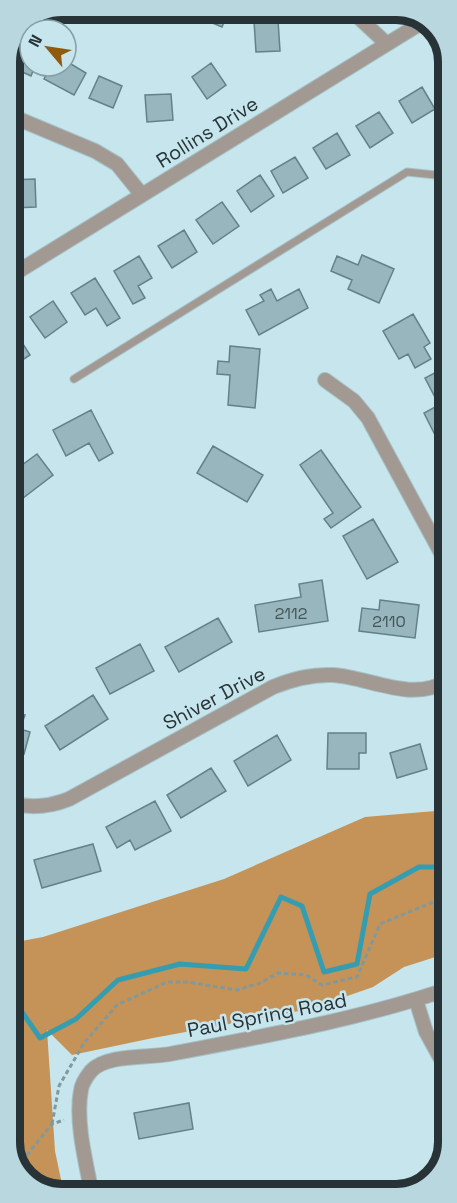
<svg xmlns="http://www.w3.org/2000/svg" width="457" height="1203" viewBox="0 0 457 1203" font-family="'Space Grotesk',sans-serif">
<rect width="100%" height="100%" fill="#c6e5ed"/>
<path fill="#c59257" d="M447,810L448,953L404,967L373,987L310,1009L153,1038L72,1055L47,1030L55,1151L64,1194H58L29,1183L11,1156V943L43,937L224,879L365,817Z"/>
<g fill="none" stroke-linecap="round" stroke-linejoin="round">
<path stroke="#349db1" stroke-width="5" d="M11,996L40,1038L76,1019L118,980L180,964L246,969L281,897L302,906L324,972L357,964L370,894L419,867H448"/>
</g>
<path fill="#98b6bd" stroke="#648188" stroke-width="1.5" d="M188,9H229L222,27L186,12Z
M278,20L280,51L256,52L254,21Z
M17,41L30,46V66H35L31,76L9,66V58Z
M66,61L86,73L74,95L44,79L51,66H66Z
M211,63L226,85L207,99L192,77Z
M99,76L122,86L113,108L89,98Z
M422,87L435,109L412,123L399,101Z
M171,94L173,120L147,122L145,95Z
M379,112L393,133L370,148L356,126Z
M337,133L350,155L326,169L313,148Z
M295,157L308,178L283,193L271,171Z
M260,175L274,196L251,212L237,191Z
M35,179L36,207L13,208L12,193H9V180Z
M222,202L239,226L213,244L196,220Z
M184,230L197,252L172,268L158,246Z
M446,247L447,268L438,263Z
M362,255L394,269L379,303L348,289L352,280L331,271L337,256L358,265Z
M139,256L152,278L138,286L145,298L133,304L114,271Z
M95,278L120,318L107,326L96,308L85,315L71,293Z
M271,289L277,301L299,289L308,308L259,335L246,310L264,301L260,295Z
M53,301L67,322L45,338L30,317Z
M413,314L430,343L424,347L431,359L415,368L408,354L399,359L383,331Z
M16,333L30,355L10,368V338Z
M230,346L260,349L255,408L228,405L230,375L217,374L218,361L229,362Z
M444,368L447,373V426L434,433L424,413L439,405L425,378Z
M91,410L113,453L99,461L89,443L66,456L53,430Z
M213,446L263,475L247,502L197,473Z
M321,450L361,507L331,528L324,519L333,513L300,465Z
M37,454L53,475L10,508V474Z
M373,519L398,562L367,579L343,536Z
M322,580L328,621L259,632L255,605L301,597L299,584Z
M380,600L419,605L415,638L359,631L362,608L379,610Z
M218,618L232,642L179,672L165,647Z
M140,644L154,671L110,694L96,668Z
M93,695L108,719L60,750L45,726Z
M10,710L25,715L20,729L30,732L24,754L10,750Z
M328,733H366V753H359V769H327Z
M277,735L291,760L248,786L234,761Z
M420,744L427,769L397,778L390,753Z
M211,768L226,791L181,818L167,795Z
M155,801L171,831L135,850L130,840L117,848L106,827Z
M93,844L101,871L42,888L34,860Z
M189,1103L193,1129L139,1139L134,1113Z"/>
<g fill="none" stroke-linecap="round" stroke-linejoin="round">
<g stroke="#a6c1c8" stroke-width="9">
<path id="service" d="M74,379L407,172L446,176"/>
</g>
<g stroke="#a6c1c8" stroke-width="16">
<path id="minor" d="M347,9L357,16L387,44
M9,115L95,151L117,164L142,195
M9,277L426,20
M325,380L354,401L368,418L447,564
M10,803C31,809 49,807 69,799L273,687C293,679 311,674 333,675C369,677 411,703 447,681
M416,1000L426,1032L448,1072
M92,1194C86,1163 75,1121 81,1090C82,1083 87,1076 91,1071C106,1054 148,1058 170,1054C264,1036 357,1020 448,989"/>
</g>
<path stroke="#81989d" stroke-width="3" stroke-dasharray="4.5 3" stroke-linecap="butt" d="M52,1124L59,1086L84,1043L117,1005L167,982H187L237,990L260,983L278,973L306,975L322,985L357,977L380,924L431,903L448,901
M12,1158L27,1155L52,1124L64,1120"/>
<use href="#service" stroke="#a29a92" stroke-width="7"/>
<use href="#minor" stroke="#a29a92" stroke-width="14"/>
</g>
<g text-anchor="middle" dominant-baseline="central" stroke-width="5" stroke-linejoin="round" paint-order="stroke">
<g font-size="16" fill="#435458">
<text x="291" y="613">2112</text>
<text x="389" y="621">2110</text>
</g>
<g font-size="20" fill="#273336" stroke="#c6e5ed">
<text transform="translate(207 132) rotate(-32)">Rollins Drive</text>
<text transform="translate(214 698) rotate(-28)">Shiver Drive</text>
<text transform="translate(267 1015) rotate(-11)">Paul Spring Road</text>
</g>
</g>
<path d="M0 0H457V1203H0ZM62 20H396A42 42 0 0 1 438 62V1142A42 42 0 0 1 396 1184H62A42 42 0 0 1 20 1142V62A42 42 0 0 1 62 20Z" fill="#b9d7de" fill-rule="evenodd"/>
<path fill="none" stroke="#273336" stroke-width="8" d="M62 20H396A42 42 0 0 1 438 62V1142A42 42 0 0 1 396 1184H62A42 42 0 0 1 20 1142V62A42 42 0 0 1 62 20Z"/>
<g transform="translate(48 48) rotate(299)"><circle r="28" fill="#c6e5ed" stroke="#869ea4" stroke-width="1.5"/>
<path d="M0-4.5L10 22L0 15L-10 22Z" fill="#905b0d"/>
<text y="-9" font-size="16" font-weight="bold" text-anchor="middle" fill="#273336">N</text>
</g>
</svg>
